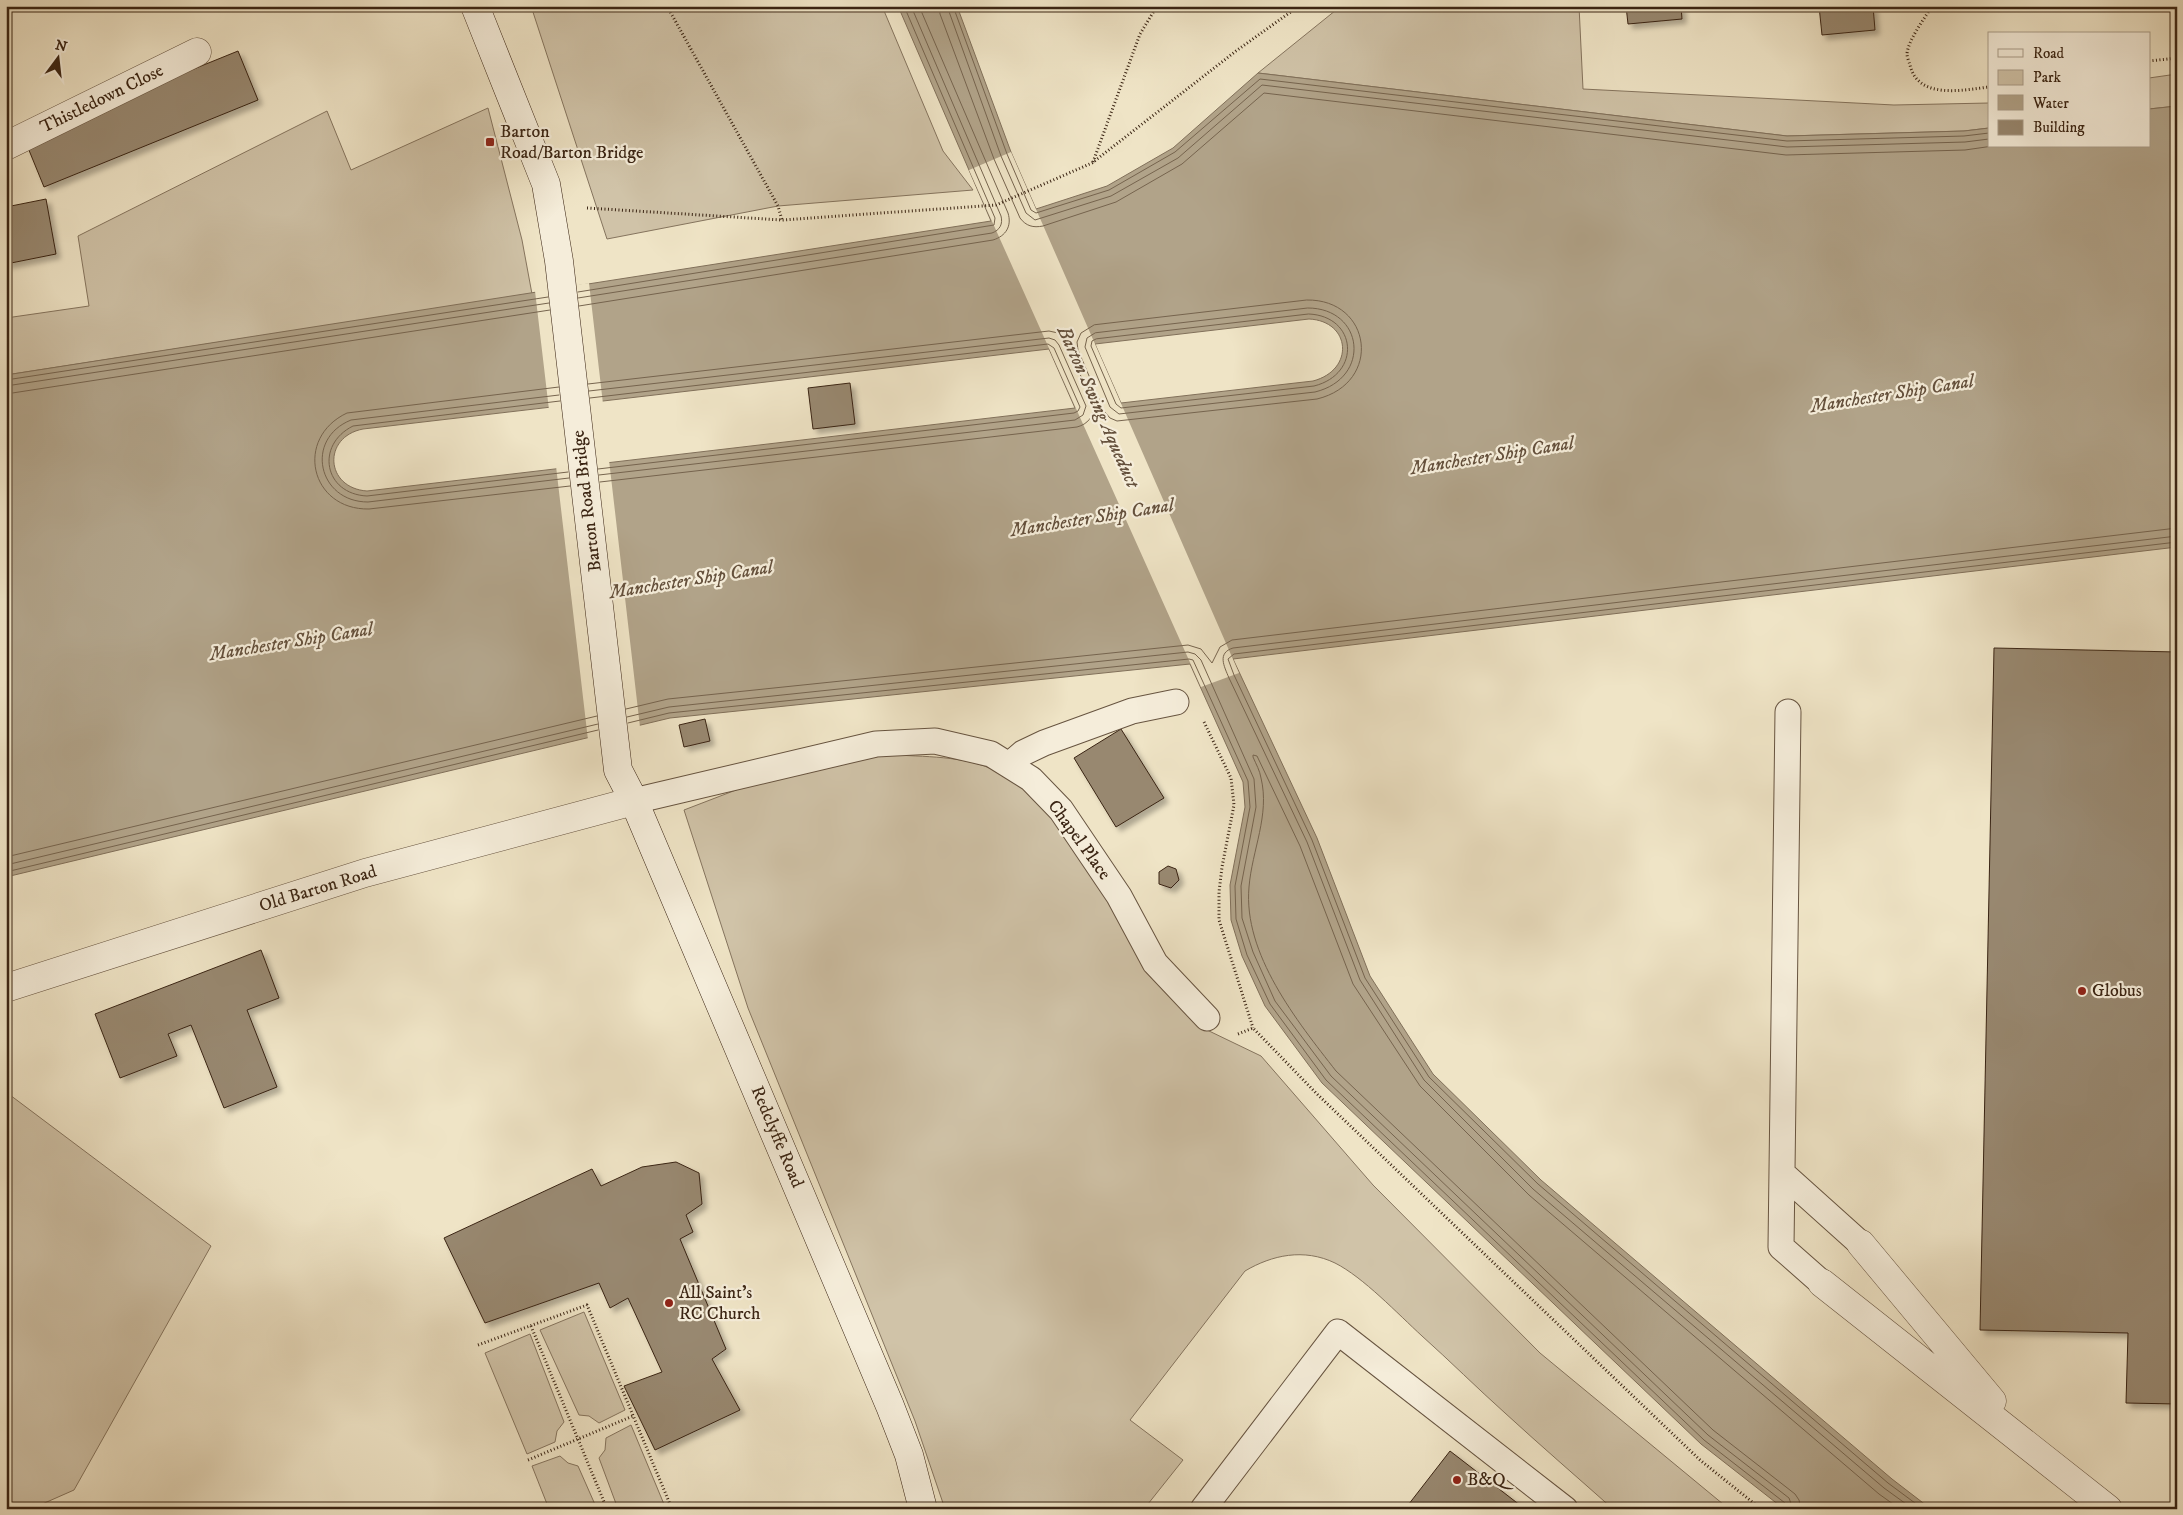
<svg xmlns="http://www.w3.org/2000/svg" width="2183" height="1515" viewBox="0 0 2183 1515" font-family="'IM FELL DW Pica',serif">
<defs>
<filter id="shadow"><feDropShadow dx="4.5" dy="4.5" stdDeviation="2.5" flood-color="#0004"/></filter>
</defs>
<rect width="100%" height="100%" fill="#efe4c6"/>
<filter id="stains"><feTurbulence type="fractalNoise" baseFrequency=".004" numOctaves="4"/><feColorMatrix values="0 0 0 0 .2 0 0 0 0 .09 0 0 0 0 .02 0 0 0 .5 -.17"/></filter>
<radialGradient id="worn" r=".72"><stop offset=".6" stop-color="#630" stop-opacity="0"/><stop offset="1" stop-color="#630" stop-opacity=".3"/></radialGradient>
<path fill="#d0c3a8" stroke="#85745e" d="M531,6H882L943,151L973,190L778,206L607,239Z
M1341,6H1579L1583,89L1894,105L1989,103V128L1964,131L1787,136L1258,73Z
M2177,74V106L2149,109V78Z
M488,108L522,240L532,294L6,375V318L89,306L78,236L327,111L351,170Z
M896,755C930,757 971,756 1002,774C1020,784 1034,796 1049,809L1207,1030L1261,1056L1373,1185L1540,1353L1729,1509H1613C1577,1477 1541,1446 1505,1413C1477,1388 1450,1361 1422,1336C1398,1314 1363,1277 1335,1263C1304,1248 1272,1255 1245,1271L1130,1420L1183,1460L1144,1509H945L915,1421L748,1008L684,810L749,785L835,760Z
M6,1092L211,1246L74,1490L31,1509H6Z
M584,1312L625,1410L599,1423L589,1416L579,1415L540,1330Z
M530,1334L564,1422L557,1431L555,1442L527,1454L485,1353Z
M631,1425L666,1509H618L599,1458L605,1450L606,1438Z
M560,1456L568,1463L578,1466L597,1509H549L532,1466Z"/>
<path fill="#b1a389" stroke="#81705a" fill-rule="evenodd" d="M898,6H957L1011,152L1036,209L1107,186L1173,148L1258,73L1787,136L1964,131L1989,128V146H2149V109L2177,106V547L1233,659L1317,838L1370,976L1433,1074L1541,1180L1892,1479L1931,1509H1784L1701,1444L1322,1083L1265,1006L1242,956L1231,920L1230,885L1245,807L1243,782L1190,664L670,718L6,877V375L991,221ZM1309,319C1351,321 1355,370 1313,381L1121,403L1095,344ZM1049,349L1075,408L367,491C325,488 322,437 363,429Z"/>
<path fill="#efe4c6" d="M1011,152L1239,673L1201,687L969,170Z
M589,283L603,404L549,410L535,291Z
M609,460L640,727L588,740L556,466Z"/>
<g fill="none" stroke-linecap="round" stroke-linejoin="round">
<path stroke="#76644e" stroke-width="1" d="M939,6L940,14L994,159L1020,218C1026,226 1033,228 1043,226L1116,202L1182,164L1264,93L1786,155L1965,150L1993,146
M947,6L1001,156L1026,213L1035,220L1111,196L1178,158L1262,85L1787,147L1965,142L1989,139
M953,6L1007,154L1031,210L1036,213L1109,190L1175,152L1260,79L1787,141L1964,136L1989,133
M578,292L994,225L995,218L904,6
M578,298L992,233C1000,230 1003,224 1001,216L911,6
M1307,300C1372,299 1383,383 1317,399L1117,421L1110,418L1104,411L1078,350L1077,342L1081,333L1094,325Z
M579,306L993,240C1006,236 1012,226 1008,213L919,6
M1308,308C1364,308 1372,378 1315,392L1119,414L1110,407L1085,347L1087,338L1095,333Z
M1309,314C1357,316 1362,374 1314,386L1121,408L1116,404L1091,346L1092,341L1096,339Z
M6,380L548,297
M588,384L1049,331L1058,333L1065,340L1094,406C1093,417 1088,424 1077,427L600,482
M6,386L549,303
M559,387L347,413C294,438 310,510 369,509L570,486
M589,391L1049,338L1055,340L1059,345L1086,406L1083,415L1075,420L599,475
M6,394L550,310
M559,395L351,420C304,439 318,502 368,502L569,478
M590,398L1048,344L1054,348L1080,407L1078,411L1074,413L598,469
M560,401L353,426C315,445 324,494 367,496L568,472
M626,709L668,699L1188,645L1201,649L1212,663L1220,647L1232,640L2177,528
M627,717L669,707L1188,652L1195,654L1201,660L1254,779L1256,807L1241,886L1242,918L1253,952L1275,1001L1331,1076L1708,1435L1789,1498L1793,1509
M628,723L669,713L1189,659L1193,660L1248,781L1250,807L1235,886L1236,919L1247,955L1270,1004L1326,1080L1704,1440L1785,1503L1787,1509
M6,857L597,716
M6,865L598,724
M6,872L598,730
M1801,1509L1799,1500L1795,1494L1713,1430L1336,1071C1297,1021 1243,954 1249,887C1252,850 1270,815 1261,778C1260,771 1256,764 1253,757V755L1257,756L1300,846L1353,984L1420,1086L1529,1195L1879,1494L1900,1509
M1913,1509L1884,1488L1533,1189L1424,1080L1360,980L1307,842L1229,678C1224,666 1217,653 1233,648L2177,536
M1923,1509L1888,1483L1538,1184L1429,1077L1365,978L1312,840L1234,675L1228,659L1234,654L2177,542"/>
</g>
<path fill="#988870" stroke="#3a2413" filter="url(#shadow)" d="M1626,6H1681L1682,19L1628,24Z
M1819,6H1873L1875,30L1822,35Z
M238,51L258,100L44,187L24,138Z
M46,199L56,254L6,264V207Z
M850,383L855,424L813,429L808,388Z
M1994,648L2177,652V1404L2126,1403L2128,1333L1980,1330Z
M705,719L710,741L684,747L679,725Z
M1121,729L1164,798L1116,827L1074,758Z
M1168,866L1176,869L1179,880L1171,888L1159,884V872Z
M261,950L279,998L247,1010L277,1087L224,1108L191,1025L168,1034L177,1056L120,1078L95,1014Z
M676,1162L699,1173L702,1204L686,1215L693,1232L680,1239L726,1349L712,1359L740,1410L655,1450L624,1386L662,1372L628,1298L610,1308L599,1283L485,1323L444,1238L592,1169L601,1186L642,1167Z
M1450,1451L1525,1509H1405Z"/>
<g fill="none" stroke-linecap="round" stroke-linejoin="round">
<g stroke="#675440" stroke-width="27">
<path id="lane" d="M1788,712L1781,1247L1822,1283
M1009,765L1023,753L1044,743L1132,711L1176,702
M634,801L876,744L935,741L991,754L1031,779L1061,810L1119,896L1155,963L1207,1018
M1782,1173L1861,1244
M1203,1509L1338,1332L1565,1509"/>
</g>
<g stroke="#675440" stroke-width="29">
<path id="street" d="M6,146L197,52
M6,988L365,873L634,801
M1861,1244L1992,1401
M1822,1283L2108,1509"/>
</g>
<g stroke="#3a2413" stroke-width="29">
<path id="secondary" d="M475,6L546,184L559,261L618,770L634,801L890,1406L909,1455L923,1509"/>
</g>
<path stroke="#3a2413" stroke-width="3" stroke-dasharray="1 2.5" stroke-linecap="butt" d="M667,6L778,206L782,220
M1932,6C1925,18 1908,40 1907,54C1907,57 1909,62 1910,65C1918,100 1963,90 1989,87
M2149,61L2177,58
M1093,162L1140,34L1157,6
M587,208L782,220L996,205L1092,163L1236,51L1299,6
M1204,722L1231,778L1234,805L1222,867L1219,892V920L1253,1028
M1238,1034L1253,1028L1317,1094L1700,1460L1761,1509
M531,1326L607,1509
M478,1345L587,1305L672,1509
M528,1460L633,1416"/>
<use href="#lane" stroke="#f5edda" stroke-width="25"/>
<use href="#street" stroke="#f5edda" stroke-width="28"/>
<use href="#secondary" stroke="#f5edda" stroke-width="28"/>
</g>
<g fill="#8f2418" stroke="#f5edda" stroke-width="2">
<rect x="485" y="137" width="10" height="10" rx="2.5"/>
<circle cx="2082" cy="991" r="5"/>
<circle cx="669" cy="1303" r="5"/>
<circle cx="1457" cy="1480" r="5"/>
</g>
<g text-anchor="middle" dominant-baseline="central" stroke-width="4.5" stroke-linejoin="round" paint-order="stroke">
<g font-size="18" fill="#3a2413" stroke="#f5edda">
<text transform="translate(102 99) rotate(-26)">Thistledown Close</text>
<text transform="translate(587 501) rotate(-97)">Barton Road Bridge</text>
<text transform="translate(1079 840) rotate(54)">Chapel Place</text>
<text transform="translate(318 889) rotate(-17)">Old Barton Road</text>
<text transform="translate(777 1137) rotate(67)">Redclyffe Road</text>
</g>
<g font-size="18" fill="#3a2413" stroke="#f5edda" text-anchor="start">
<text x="500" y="132">Barton<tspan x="500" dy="21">Road/Barton Bridge</tspan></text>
<text x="2092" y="991">Globus</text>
<text x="679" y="1293">All Saint's<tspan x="679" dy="21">RC Church</tspan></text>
<text x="1467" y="1480">B&amp;Q</text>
</g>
<g font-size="19" font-style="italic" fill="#64503c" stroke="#f5edda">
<text transform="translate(1892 394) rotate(-9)">Manchester Ship Canal</text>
<text transform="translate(1098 407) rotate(66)">Barton Swing Aqueduct</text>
<text transform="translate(1492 456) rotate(-9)">Manchester Ship Canal</text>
<text transform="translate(1092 518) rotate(-9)">Manchester Ship Canal</text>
<text transform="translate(691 580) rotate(-9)">Manchester Ship Canal</text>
<text transform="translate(291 642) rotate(-9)">Manchester Ship Canal</text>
</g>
</g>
<rect width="2183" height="1515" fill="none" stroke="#efe4c6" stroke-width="25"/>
<rect x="8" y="8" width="2168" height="1500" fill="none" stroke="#3a2413" stroke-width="2.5"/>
<rect x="12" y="12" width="2158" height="1490" fill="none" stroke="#3a2413"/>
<rect x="1988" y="32" width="162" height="115" fill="#f5edda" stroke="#aa9d8a"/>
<rect x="1998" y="49" width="25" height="8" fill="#f5edda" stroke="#aa9d8a"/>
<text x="2033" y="58" font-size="15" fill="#3a2413">Road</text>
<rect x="1998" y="70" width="25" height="15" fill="#d0c3a8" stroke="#aa9d8a"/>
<text x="2033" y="82" font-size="15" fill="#3a2413">Park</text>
<rect x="1998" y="95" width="25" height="15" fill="#b1a389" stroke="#aa9d8a"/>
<text x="2033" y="108" font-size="15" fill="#3a2413">Water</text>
<rect x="1998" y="120" width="25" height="15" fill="#988870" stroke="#aa9d8a"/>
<text x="2033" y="132" font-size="15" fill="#3a2413">Building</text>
<g transform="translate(58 58) rotate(15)" stroke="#f5edda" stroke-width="4" paint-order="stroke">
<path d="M0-4L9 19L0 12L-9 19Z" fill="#3a2413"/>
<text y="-8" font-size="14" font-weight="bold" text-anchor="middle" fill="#3a2413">N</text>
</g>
<rect width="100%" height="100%" filter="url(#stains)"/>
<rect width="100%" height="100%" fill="url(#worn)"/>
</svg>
